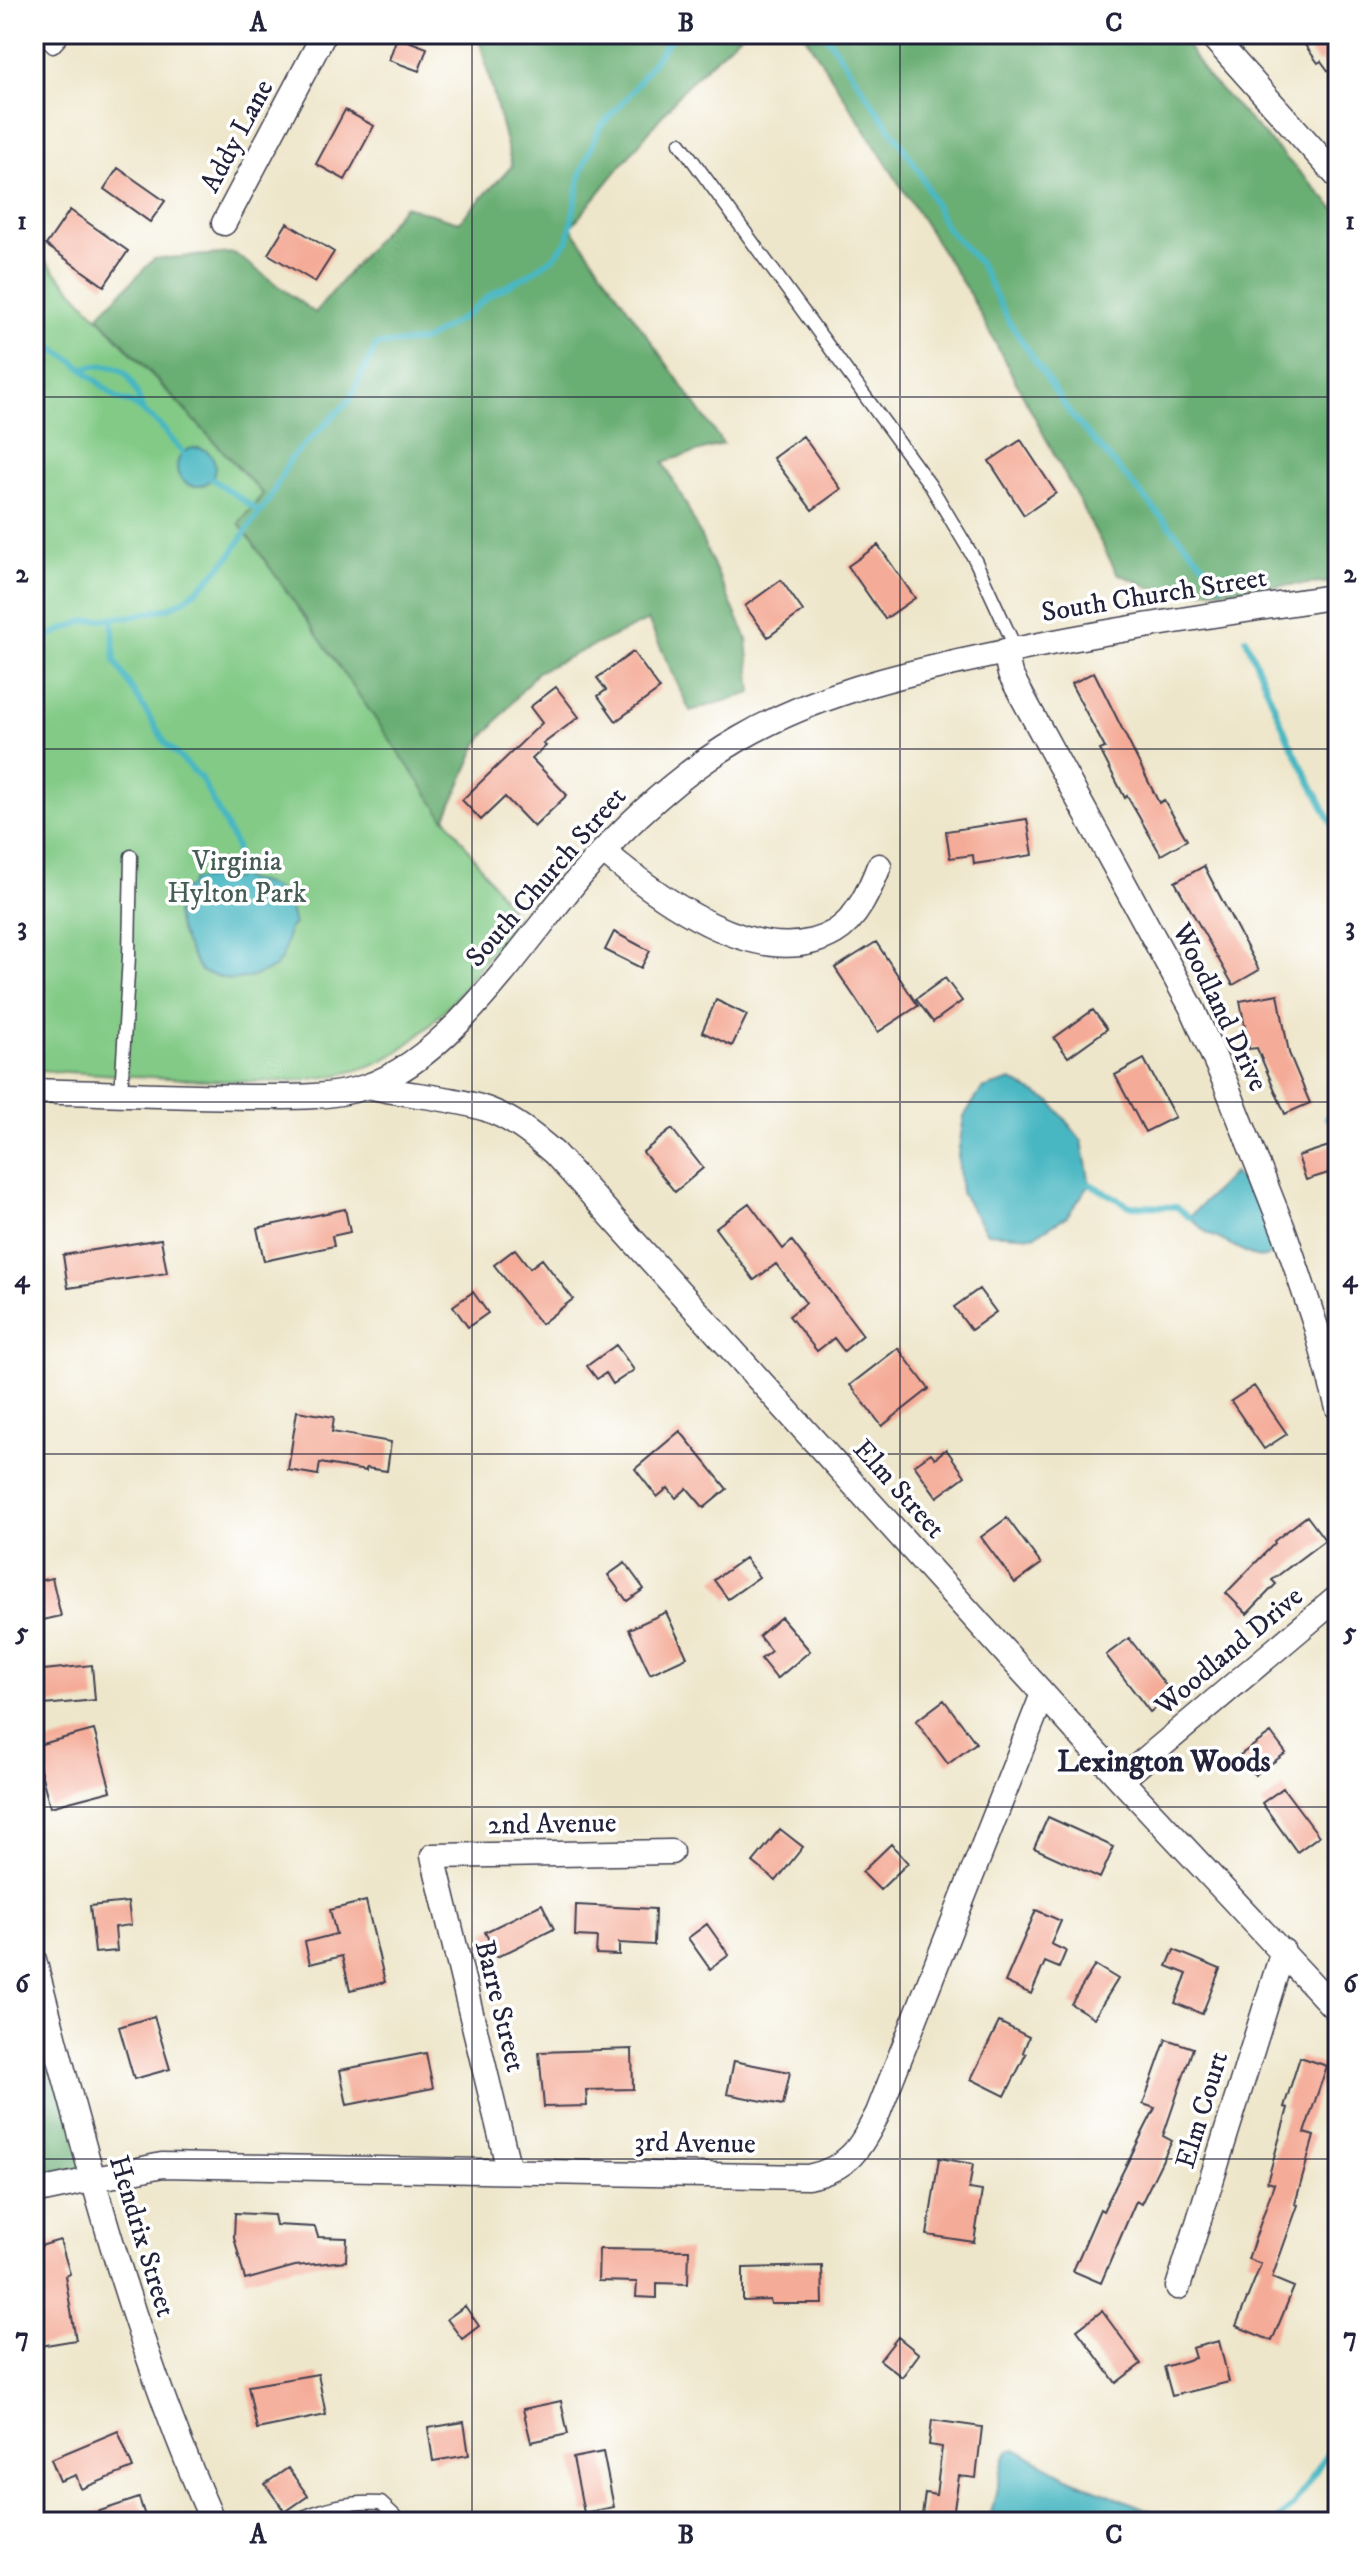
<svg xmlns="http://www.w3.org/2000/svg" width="1372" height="2556" viewBox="0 0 1372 2556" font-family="'IM FELL DW Pica',serif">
<rect width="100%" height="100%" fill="#fff"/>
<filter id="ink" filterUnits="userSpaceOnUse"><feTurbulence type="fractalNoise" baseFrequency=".0125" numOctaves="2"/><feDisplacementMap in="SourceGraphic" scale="16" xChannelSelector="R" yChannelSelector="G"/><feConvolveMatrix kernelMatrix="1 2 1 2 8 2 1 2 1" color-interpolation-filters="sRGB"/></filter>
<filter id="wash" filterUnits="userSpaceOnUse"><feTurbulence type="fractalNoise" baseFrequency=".006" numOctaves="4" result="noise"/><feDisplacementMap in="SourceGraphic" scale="32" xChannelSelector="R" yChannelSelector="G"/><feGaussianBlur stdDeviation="1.8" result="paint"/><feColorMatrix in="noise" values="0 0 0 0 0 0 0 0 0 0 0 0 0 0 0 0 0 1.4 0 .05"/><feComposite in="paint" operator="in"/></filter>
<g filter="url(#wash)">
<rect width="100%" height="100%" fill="#eee6ca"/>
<path fill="#82ca86" stroke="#527660" stroke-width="2" d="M34,249L263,494L239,523L516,917C482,964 449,1015 400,1050C341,1092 237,1081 168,1078C123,1075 79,1073 34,1070Z"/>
<path fill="#69ae73" stroke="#466857" stroke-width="2" d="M478,34H741L686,86L571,227L723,444L663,462L686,504L747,639L752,693L690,711L648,620L537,672L478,744L445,819L239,523L263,494L98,316L154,259L234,253L315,313L404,206L459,222L512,166Z
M804,34H1179L1207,76L1338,212V582L1164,593L1117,573L970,295Z
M46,2005L92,2180L34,2192V2014Z"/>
<path fill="#49b7c2" stroke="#366c7e" stroke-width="2" d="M177 467a19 19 0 1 1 38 0a19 19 0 1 1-38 0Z
M218,877C242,880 278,878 289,905C291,911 292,918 294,924L289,929L282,958L274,968L252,977L230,980L202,972L198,967C185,943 167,916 181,890L189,887L193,880Z
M1011,1080L1051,1102L1082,1141L1090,1184L1067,1216L1034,1236L987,1233L961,1193L958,1155L964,1116L982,1089Z
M1233,1173C1254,1191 1275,1220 1277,1248C1270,1256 1266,1259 1255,1257L1207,1233L1189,1217Z
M1016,2449L1071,2479L1179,2522H989L1004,2458L1008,2451Z"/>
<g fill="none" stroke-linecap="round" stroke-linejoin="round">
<path stroke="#49b7c2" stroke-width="6" d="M825,34L918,169L945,226L980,264L1008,320L1071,415L1222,585
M34,336L73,361L118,399L132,403L159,424L182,452
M83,368C126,359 130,374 143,411
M211,478L260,512
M112,617L115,661L166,744L201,778L236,846L239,879
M1246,639L1289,741L1338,835
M34,642L84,621L134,616L169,608L187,598L206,582L231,555L247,530L269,500L291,458L350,400L376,345L423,341L465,316L490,295L528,275L553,258L568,240L581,173L600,127L626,99L674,34
M1327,1118L1338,1110
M1090,1184L1130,1206L1177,1207L1189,1217
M1276,2522L1293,2506L1338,2437"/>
</g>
<g id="blocks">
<path fill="#f4ab97" d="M1297,34H1334L1338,40V84L1321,61L1318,63Z
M397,37L427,48L419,71L389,60Z
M345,110L374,126L345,180L316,164Z
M118,168L165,201L150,222L104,189Z
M70,210L128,251L104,286L46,245Z
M287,223L334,252L315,282L268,254Z
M803,436L841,489L812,510L773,458Z
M1021,440L1056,493L1024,515L989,461Z
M878,545L915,598L885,619L848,566Z
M781,580L803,611L768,637L745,606Z
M633,652L660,689L616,721L598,696L606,690L597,678Z
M1094,672L1159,803L1164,800L1187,840L1161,855L1127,796L1125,798L1100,750L1105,748L1071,684Z
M556,687L579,717L543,744L546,746L532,759L567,795L534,827L505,797L481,820L462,800L542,723L530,707Z
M1027,819L1033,855L974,864L973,855L950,858L946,831Z
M1204,866L1259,970L1233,985L1175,882Z
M614,932L650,951L641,968L605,950Z
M876,942L918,1006L878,1032L835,968Z
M945,978L962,1001L933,1022L916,999Z
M1278,994L1289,1053L1310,1103L1285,1114L1257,1048L1249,1049L1240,1001Z
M716,1000L747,1015L732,1046L702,1032Z
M1093,1010L1107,1029L1068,1057L1054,1038Z
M1144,1059L1175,1117L1145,1132L1115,1075Z
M672,1129L703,1168L675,1192L643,1152Z
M1332,1145L1338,1170L1306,1180L1298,1156Z
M749,1203L783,1249L792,1241L863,1335L844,1351L834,1338L817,1351L789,1316L806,1303L776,1264L754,1280L715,1228Z
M345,1209L350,1232L332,1236L334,1246L264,1261L257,1228Z
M161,1239L167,1273L68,1288L63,1255Z
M515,1249L530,1268L542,1259L573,1299L541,1324L494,1265Z
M979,1289L996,1312L971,1330L954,1307Z
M473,1292L488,1313L468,1327L453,1306Z
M616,1345L634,1370L613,1384L606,1373L597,1379L587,1366Z
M898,1348L929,1389L882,1426L850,1385Z
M1254,1386L1287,1434L1264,1449L1231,1401Z
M297,1411L334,1417L332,1432L391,1442L387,1471L366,1468V1471L320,1463L318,1475L288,1470Z
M680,1431L727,1489L704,1508L687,1488L676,1498L668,1488L657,1497L635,1469Z
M946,1449L965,1476L937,1497L914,1465L931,1453L935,1458Z
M1307,1516L1325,1540L1272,1580L1276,1584L1247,1614L1226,1593L1275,1543L1274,1541Z
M1007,1518L1041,1564L1015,1583L981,1537Z
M745,1558L759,1577L728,1599L714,1580Z
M625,1563L644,1589L627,1601L608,1575Z
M52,1578L61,1616L34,1622V1582Z
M666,1612L687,1657L650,1674L629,1629Z
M781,1617L810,1651L777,1679L761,1659L771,1651L759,1636Z
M1129,1638L1173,1695L1150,1712L1106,1655Z
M92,1665L95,1700L34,1706V1671Z
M944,1700L976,1743L948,1764L916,1721Z
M94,1730L111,1791L50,1807L34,1746Z
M1271,1733L1286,1753L1255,1775L1240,1755Z
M1283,1788L1319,1836L1297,1852L1262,1803Z
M1048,1817L1114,1847L1100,1878L1034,1848Z
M780,1829L803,1847L776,1881L753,1862Z
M891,1844L908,1863L880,1890L862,1872Z
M366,1901L385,1982L350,1990L342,1956L310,1964L305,1942L336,1934L330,1910Z
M128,1902L131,1925L115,1927L117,1951L95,1953L90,1906Z
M542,1904L554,1929L497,1957L485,1932Z
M576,1905L655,1909L654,1945L619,1943V1955L596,1954L597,1937L575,1936Z
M1036,1910L1061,1921L1051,1944L1066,1951L1059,1968L1045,1962L1031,1994L1005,1982Z
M707,1924L729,1955L710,1969L688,1938Z
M1174,1950L1220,1969L1202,2014L1175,2003L1187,1974L1167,1966Z
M1095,1965L1118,1979L1094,2018L1071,2004Z
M154,2016L170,2069L134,2079L119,2027Z
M999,2022L1029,2037L1023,2052L1026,2054L1005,2096L971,2079Z
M1166,2039L1193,2048L1163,2136L1172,2141L1141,2204L1136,2201L1101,2283L1073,2271L1100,2209L1103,2211L1155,2108L1143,2104Z
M632,2049L633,2089L586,2090L587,2106L544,2107L539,2052Z
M426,2053L433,2088L347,2105L340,2070Z
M1300,2057L1327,2066L1304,2133L1314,2136L1295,2204L1298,2205L1272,2278L1294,2287L1272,2341L1236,2326L1261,2264L1248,2259L1274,2184L1267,2182L1288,2108L1284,2107Z
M734,2061L790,2072L783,2105L727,2094Z
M939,2158L973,2164L969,2189L982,2191L974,2242L927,2235Z
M235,2213L274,2215L276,2225L315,2227L318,2237L347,2238L346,2261L295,2266L245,2280L234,2237Z
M60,2240L70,2274L65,2276L76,2340L34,2347V2248Z
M599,2249L689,2250L688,2284L657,2283V2298L636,2297L637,2282L598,2281Z
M822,2266L823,2304H771L770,2300L743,2301V2268Z
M465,2306L479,2326L462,2339L447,2319Z
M1102,2311L1141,2364L1116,2383L1077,2330Z
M898,2337L919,2354L902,2377L880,2360Z
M1219,2341L1229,2382L1172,2396L1164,2367L1195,2358L1192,2348Z
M318,2374L326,2415L257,2429L248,2386Z
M561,2401L568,2434L531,2442L523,2409Z
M932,2420L982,2427L976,2478L959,2476L952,2522H921L925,2493L936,2495L942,2447L929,2445Z
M464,2422L469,2455L433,2461L428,2428Z
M118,2431L133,2468L81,2489L76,2475L60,2481L51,2459Z
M603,2452L614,2507L584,2513L573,2458Z
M288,2468L308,2496L285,2512L265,2484Z
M139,2498L147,2522H77L76,2519Z"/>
</g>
</g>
<g filter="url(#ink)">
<use href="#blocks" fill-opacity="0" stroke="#413f50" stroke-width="2"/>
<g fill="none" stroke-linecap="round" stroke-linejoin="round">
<g stroke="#413f50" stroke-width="15">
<path id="service" d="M42,34L53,47L65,34
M680,143L930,485L975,560L1016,649
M121,1094L129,956L131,856
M292,2522C322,2508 348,2501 381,2503L395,2516L396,2522"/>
</g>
<g stroke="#413f50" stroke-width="27">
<path id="minor" d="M1210,34L1338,177
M224,223L324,34
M1005,651L1010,674L1193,1010L1225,1082L1285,1234L1316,1327L1338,1408
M603,851C657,897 761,975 835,932C857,919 870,889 879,866
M368,1086C407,1096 448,1096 486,1109C512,1118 533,1135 554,1153L1121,1780L1338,2012
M34,1091C105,1093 176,1096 248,1097C286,1097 328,1099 365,1087C452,1058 524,941 583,873C629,821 679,774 739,739C814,695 897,675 982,657C1100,631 1219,614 1338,596
M1121,1780L1338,1597
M34,1960C84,2151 133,2342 213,2522
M509,2170L433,1856L671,1852
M34,2192L162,2165L808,2177C849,2169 860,2148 878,2113L1043,1694
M1178,2287L1283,1951"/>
</g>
<use href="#service" stroke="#fff" stroke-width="12"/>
<use href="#minor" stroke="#fff" stroke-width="24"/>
</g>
</g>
<path fill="none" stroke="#22223b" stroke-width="2" stroke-opacity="0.55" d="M472,34V2522M900,34V2522M34,397H1338M34,749H1338M34,1102H1338M34,1454H1338M34,1807H1338M34,2159H1338"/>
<g text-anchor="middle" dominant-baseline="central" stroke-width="7" stroke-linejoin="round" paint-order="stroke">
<g font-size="28" fill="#22223b" stroke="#fff">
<text transform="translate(237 136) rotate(-62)">Addy Lane</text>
<text transform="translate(1154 595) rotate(-9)">South Church Street</text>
<text transform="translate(546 877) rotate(-49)">South Church Street</text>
<text transform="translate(1220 1007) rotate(64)">Woodland Drive</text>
<text transform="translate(899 1489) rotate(48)">Elm Street</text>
<text transform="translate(1229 1651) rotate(-40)">Woodland Drive</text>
<text transform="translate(552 1824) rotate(-1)">2nd Avenue</text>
<text transform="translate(500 2006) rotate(76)">Barre Street</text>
<text transform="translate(1202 2110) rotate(-73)">Elm Court</text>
<text transform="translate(695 2143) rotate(1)">3rd Avenue</text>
<text transform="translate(142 2236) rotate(73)">Hendrix Street</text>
</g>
<g font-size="28" fill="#445d55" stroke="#fff">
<text x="237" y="861">Virginia<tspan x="237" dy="32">Hylton Park</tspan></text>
</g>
<g font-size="30" font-weight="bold" fill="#22223b" stroke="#fff">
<text x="1164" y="1762">Lexington Woods</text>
</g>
</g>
<rect width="1372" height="2556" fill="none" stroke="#fff" stroke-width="88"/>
<rect x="44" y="44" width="1284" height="2468" fill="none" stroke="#22223b" stroke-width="3"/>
<g font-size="26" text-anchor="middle" font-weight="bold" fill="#22223b">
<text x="258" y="31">A</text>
<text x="686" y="31">B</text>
<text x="1114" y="31">C</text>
<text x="22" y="229">1</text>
<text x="1350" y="229">1</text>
<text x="22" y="582">2</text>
<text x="1350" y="582">2</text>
<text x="22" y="935">3</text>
<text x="1350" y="935">3</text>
<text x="22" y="1287">4</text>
<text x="1350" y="1287">4</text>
<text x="22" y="1640">5</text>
<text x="1350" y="1640">5</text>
<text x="22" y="1992">6</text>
<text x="1350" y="1992">6</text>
<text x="22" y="2345">7</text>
<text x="1350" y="2345">7</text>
<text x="258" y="2543">A</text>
<text x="686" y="2543">B</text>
<text x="1114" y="2543">C</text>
</g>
</svg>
